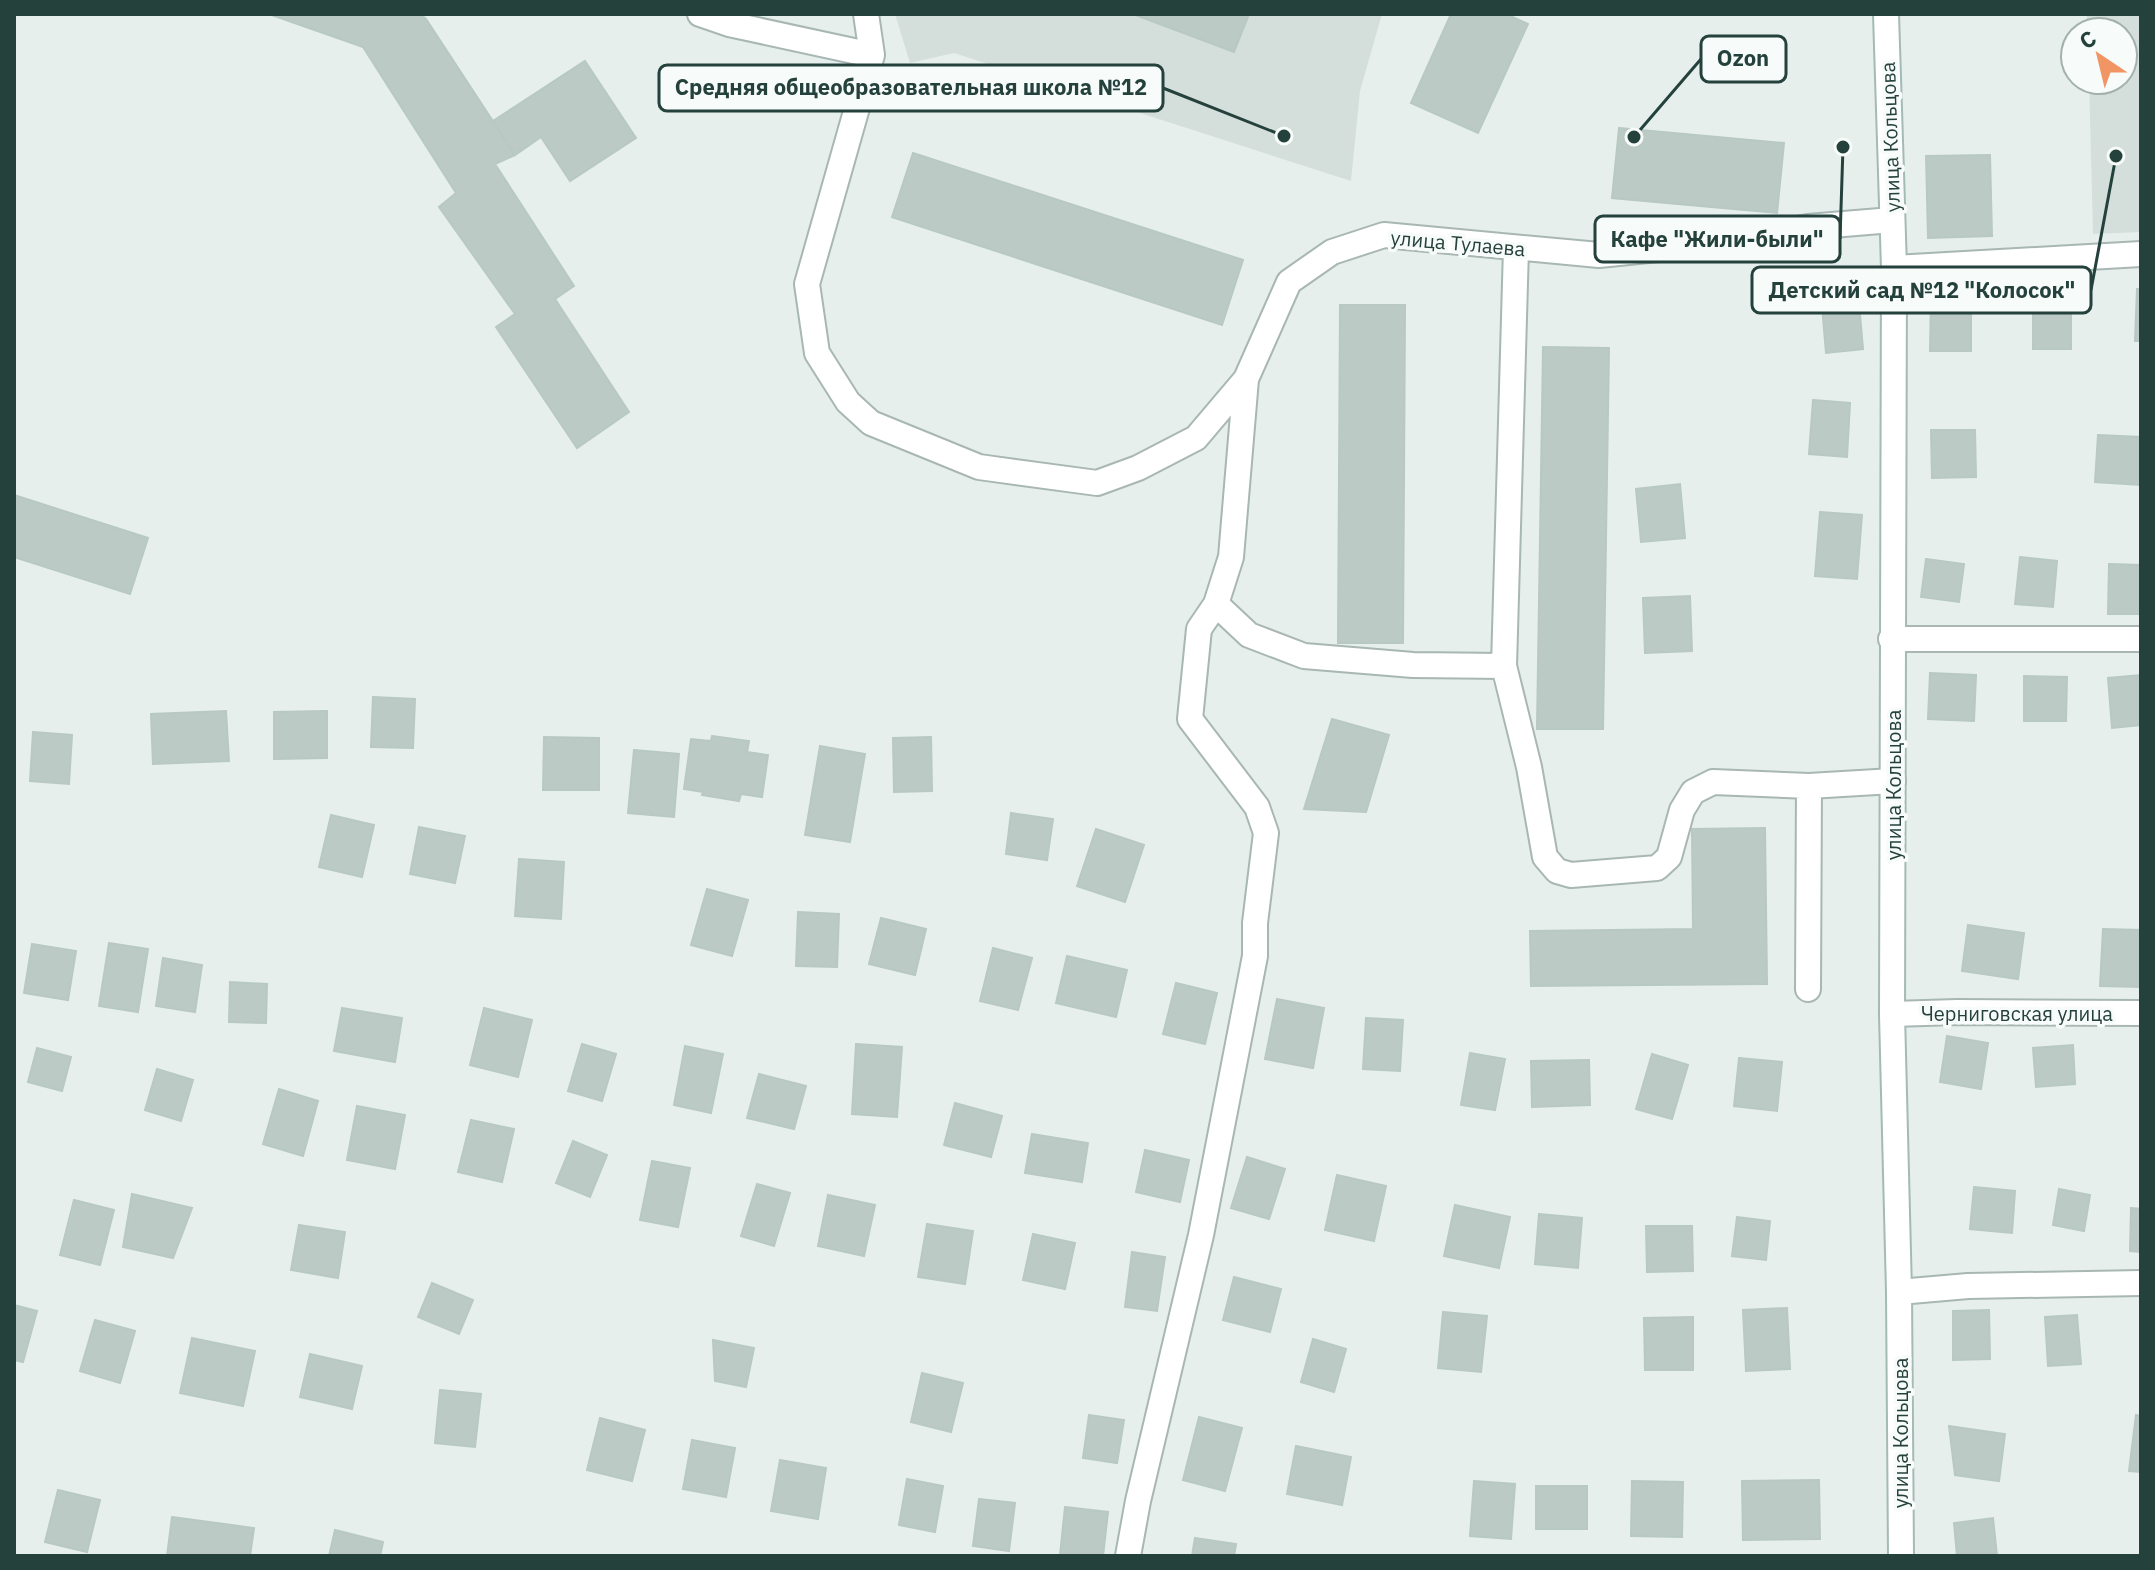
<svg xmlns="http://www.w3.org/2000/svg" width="2155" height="1570" viewBox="0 0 2155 1570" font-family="'IBM Plex Sans',sans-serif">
<rect width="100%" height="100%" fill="#e6efec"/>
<path fill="#d4dfdb" d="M895,14H1382L1360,91L1351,181L954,53L910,63Z
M2087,14H2141V232L2093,234L2089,80H2123V32H2087Z"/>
<path fill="#bbcac5" stroke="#b8c8c3" stroke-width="2" d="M269,14H420L426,19L515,155L495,164L574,286L555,299L629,412L577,448L496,327L515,314L439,207L456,193L363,47Z
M1133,14H1249L1234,52Z
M1451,14H1506L1528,24L1478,133L1411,103Z
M585,61L636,138L570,181L541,137L515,155L493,121Z
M1619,128L1784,143L1777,213L1612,198Z
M913,153L1243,260L1222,325L892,217Z
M1990,155L1992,236L1928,238L1926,156Z
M2137,289H2141V341H2135Z
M1931,298H1971V351H1930Z
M2033,298H2071V349H2033Z
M1859,303L1863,349L1826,353L1822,306Z
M1340,305H1405L1403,643H1338Z
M1543,347L1609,348L1603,729H1537Z
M1813,400L1850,403L1847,457L1809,454Z
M1931,430H1975L1976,477L1932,478Z
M2098,435L2141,437V485L2095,482Z
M1680,484L1685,538L1641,542L1636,489Z
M14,495L148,538L130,594L14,557Z
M1820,512L1862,515L1857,579L1815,576Z
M2020,557L2057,561L2053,607L2015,604Z
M1926,559L1964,564L1959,602L1921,597Z
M2109,564L2141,565V614H2108Z
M1690,596L1692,651L1645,653L1643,598Z
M1930,673L1976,675L1974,721L1928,719Z
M2141,675V725L2112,728L2108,678Z
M2024,676L2067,677L2066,721H2024Z
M373,697L415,699L413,748L371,747Z
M226,711L229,761L153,764L151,714Z
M327,711V758L274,759V712Z
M1332,719L1389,735L1366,812L1304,809Z
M33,732L72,735L69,784L30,781Z
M712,736L749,741L747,752L768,755L762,797L741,794L739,801L702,795L703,792L684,789L691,739L711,741Z
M544,737L599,738V790H543Z
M931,737L932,791L894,792L893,738Z
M820,746L865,754L850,842L805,835Z
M634,750L679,754L674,817L628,813Z
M1011,813L1053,819L1047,860L1006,854Z
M331,815L374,825L362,877L319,867Z
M419,827L465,836L455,883L410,874Z
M1765,828L1767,984L1531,986L1530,931L1693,929L1692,829Z
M1096,829L1144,845L1125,902L1077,886Z
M519,859L564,862L561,919L515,916Z
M707,889L748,900L732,956L691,945Z
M798,912L839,914L837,967L796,966Z
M881,918L926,929L915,975L869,964Z
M1968,925L2024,933L2018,979L1962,971Z
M2103,929L2141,930V987L2100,986Z
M109,943L148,949L138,1012L99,1006Z
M32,944L76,951L68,1000L24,993Z
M993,948L1032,958L1018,1010L980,1001Z
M1067,956L1127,970L1116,1017L1056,1003Z
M163,958L202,965L195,1012L156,1006Z
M230,982L267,984L266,1023L229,1022Z
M1176,983L1217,993L1205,1044L1163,1034Z
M1277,999L1324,1008L1313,1068L1265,1059Z
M342,1008L402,1018L395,1062L334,1051Z
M484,1008L532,1020L518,1077L470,1065Z
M1366,1018L1403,1020L1400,1071L1363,1069Z
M1947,1036L1988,1043L1981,1089L1940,1082Z
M582,1044L616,1054L602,1101L568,1091Z
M856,1044L902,1047L897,1117L852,1114Z
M2073,1045L2075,1084L2036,1087L2033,1048Z
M685,1046L723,1054L711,1113L674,1105Z
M37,1048L71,1057L62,1091L28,1082Z
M1470,1053L1505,1059L1495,1110L1461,1105Z
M1652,1054L1688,1065L1672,1119L1636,1109Z
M1739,1058L1782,1062L1777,1111L1734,1106Z
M1589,1060L1590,1105L1532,1107L1531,1061Z
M157,1069L193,1080L181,1121L145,1110Z
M759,1074L806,1086L794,1129L747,1118Z
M279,1089L318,1101L303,1156L263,1144Z
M955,1103L1002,1116L991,1157L944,1145Z
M357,1106L405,1115L395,1169L347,1160Z
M471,1120L514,1129L502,1182L458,1172Z
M1032,1134L1088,1143L1082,1182L1025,1173Z
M573,1141L607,1155L590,1197L556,1183Z
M1145,1150L1189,1160L1180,1202L1136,1192Z
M1247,1157L1285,1169L1269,1219L1231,1208Z
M652,1161L690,1168L678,1227L640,1220Z
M1337,1175L1386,1186L1374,1241L1325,1230Z
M757,1184L790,1193L774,1246L741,1236Z
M1974,1187L2015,1191L2012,1233L1970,1229Z
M2059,1189L2090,1195L2084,1231L2053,1225Z
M132,1194L192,1208L173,1258L123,1247Z
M828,1195L875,1205L864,1256L818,1246Z
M74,1200L114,1210L100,1265L60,1255Z
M1455,1205L1510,1217L1499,1268L1444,1256Z
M2131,1208L2141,1209V1252L2130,1251Z
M1539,1214L1582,1218L1578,1268L1535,1264Z
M1737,1217L1770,1221L1766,1260L1732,1256Z
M927,1224L973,1231L965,1284L918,1277Z
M299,1225L345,1232L338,1278L291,1270Z
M1646,1226H1692L1693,1271L1647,1272Z
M1033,1234L1075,1243L1065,1289L1023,1280Z
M1132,1252L1165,1257L1157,1311L1125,1307Z
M1234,1277L1281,1289L1270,1332L1223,1320Z
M432,1283L473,1300L459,1334L418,1317Z
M14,1305L37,1311L23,1362L14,1360Z
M1787,1308L1790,1369L1746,1371L1743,1310Z
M1989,1310L1990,1359L1953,1360V1311Z
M1443,1312L1487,1316L1481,1372L1438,1368Z
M2077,1315L2081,1364L2048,1366L2045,1317Z
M1693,1317V1370H1645L1644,1318Z
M95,1320L135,1331L120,1383L80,1371Z
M192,1338L255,1351L243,1406L180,1393Z
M1313,1339L1346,1349L1334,1392L1301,1382Z
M713,1340L754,1348L746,1387L715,1381Z
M310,1354L362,1366L352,1409L300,1397Z
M922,1373L963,1383L951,1432L911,1422Z
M440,1390L481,1394L475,1447L435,1443Z
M1089,1415L1124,1420L1117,1463L1083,1458Z
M2136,1415L2141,1416V1472L2129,1471Z
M1199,1417L1242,1428L1225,1491L1183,1480Z
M600,1418L645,1430L632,1481L587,1470Z
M1949,1426L2005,1434L1999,1481L1955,1475Z
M692,1440L735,1448L726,1497L683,1489Z
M1296,1446L1351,1457L1342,1505L1287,1494Z
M780,1460L826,1468L818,1519L771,1511Z
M907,1479L943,1486L935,1532L899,1525Z
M1819,1480L1820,1539L1743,1540L1742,1481Z
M1474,1481L1515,1484L1511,1539L1470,1536Z
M1632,1481L1683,1482L1682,1537L1631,1536Z
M1536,1486H1587V1529H1536Z
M58,1490L100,1500L87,1552L45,1542Z
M979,1499L1015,1503L1009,1551L973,1546Z
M1065,1507L1108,1512L1103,1556L1060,1555Z
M172,1517L254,1528L250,1556H167Z
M1993,1518L1997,1556H1957L1954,1523Z
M335,1530L383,1542L380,1556H329Z
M1195,1538L1236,1544L1234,1556H1192Z"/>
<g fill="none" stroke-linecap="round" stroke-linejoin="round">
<g stroke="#a8b7b4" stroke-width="28">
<path id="street" d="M700,14L729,24L872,55
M866,14L872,55L807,284L817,353L848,402L871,423L979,467L1097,483L1138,468L1196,438L1246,379L1289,282L1332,252L1384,235L1599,255L1708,244L1808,227L1892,220
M1516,248L1504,666L1529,767L1545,857L1557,871L1571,875L1657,868L1669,857L1682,810L1693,792L1713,782L1809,786L1893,781
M1894,268L2141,254
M1216,604L1249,635L1304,656L1413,665L1504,666
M1891,639H2141
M1808,989L1809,786
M1892,1014L1957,1012L2141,1013
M1899,1292L1968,1286L2141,1283
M1128,1556L1138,1501L1201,1235L1255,956V923L1266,833L1257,807L1190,719L1199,629L1216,604L1231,557L1246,379"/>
</g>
<g stroke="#a4bab5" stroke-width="28">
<path id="secondary" d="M1886,14L1894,268L1892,1014L1899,1292L1901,1556"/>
</g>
<use href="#street" stroke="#fff" stroke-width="24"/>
<use href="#secondary" stroke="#fff" stroke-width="24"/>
</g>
<g text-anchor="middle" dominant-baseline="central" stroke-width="7" stroke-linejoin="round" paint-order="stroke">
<g font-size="20" fill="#25413c" stroke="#f7fbf9">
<text transform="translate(1890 137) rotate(-92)">улица Кольцова</text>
<text transform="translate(1458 243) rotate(5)">улица Тулаева</text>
<text transform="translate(1893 785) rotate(-90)">улица Кольцова</text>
<text x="2017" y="1013">Черниговская улица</text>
<text transform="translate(1900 1433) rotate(-90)">улица Кольцова</text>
</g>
</g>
<path fill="none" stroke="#25413c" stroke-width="3" d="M1634 137L1701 59M1284 136L1163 88M1843 147L1840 239M2116 156L2091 290"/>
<g fill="#25413c" stroke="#f7fbf9" stroke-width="3">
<circle cx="1634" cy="137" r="8"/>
<circle cx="1284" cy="136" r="8"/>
<circle cx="1843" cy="147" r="8"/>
<circle cx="2116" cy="156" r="8"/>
</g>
<g fill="#f7fbf9" stroke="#25413c" stroke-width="3">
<rect x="1701" y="36" width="85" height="46" rx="8"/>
<rect x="659" y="65" width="504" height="46" rx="8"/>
<rect x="1595" y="216" width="245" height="46" rx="8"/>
<rect x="1752" y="267" width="339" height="46" rx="8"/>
</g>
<g font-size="22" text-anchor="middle" font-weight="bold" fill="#25413c">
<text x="1743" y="66">Ozon</text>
<text x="911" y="95">Средняя общеобразовательная школа №12</text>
<text x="1717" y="247">Кафе "Жили-были"</text>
<text x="1922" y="298">Детский сад №12 "Колосок"</text>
</g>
<rect width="2155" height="1570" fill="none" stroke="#25413c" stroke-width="32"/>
<g transform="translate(2099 56) rotate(325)"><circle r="38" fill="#f7fbf9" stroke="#a3b1ad" stroke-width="2"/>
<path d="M0-6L14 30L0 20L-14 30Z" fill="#f09563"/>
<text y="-12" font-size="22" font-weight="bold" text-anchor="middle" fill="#25413c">С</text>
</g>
</svg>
